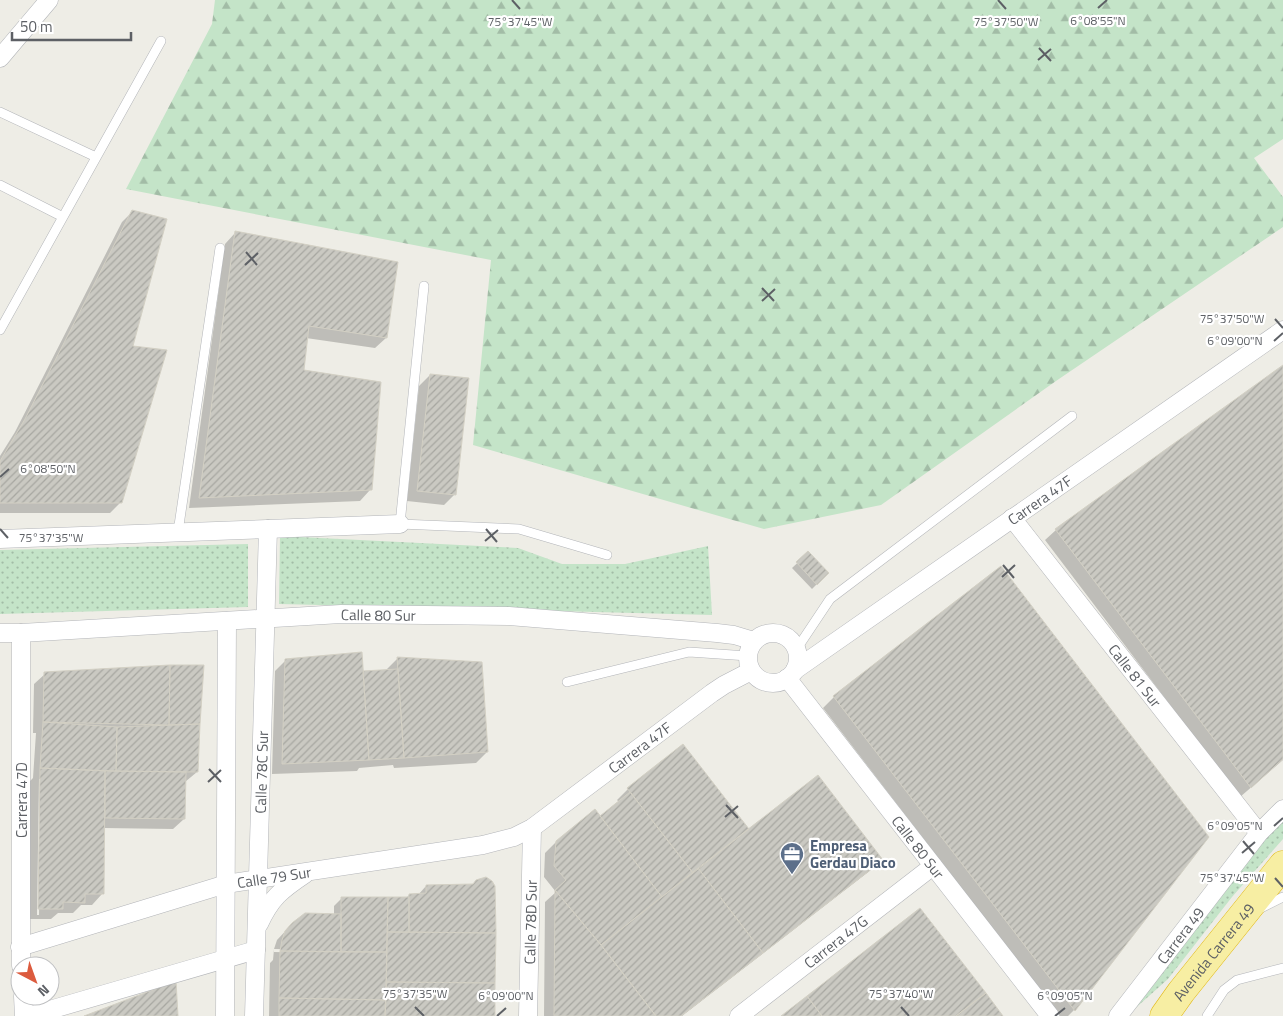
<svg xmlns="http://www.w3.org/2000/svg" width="1283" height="1016" viewBox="0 0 1283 1016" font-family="'Titillium Web',sans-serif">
<defs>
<pattern id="grass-dots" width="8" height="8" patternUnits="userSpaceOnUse" patternTransform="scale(1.25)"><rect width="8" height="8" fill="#c4e4c8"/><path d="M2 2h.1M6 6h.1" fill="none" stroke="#a2bca6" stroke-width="1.8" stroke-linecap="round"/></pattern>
<pattern id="forest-firs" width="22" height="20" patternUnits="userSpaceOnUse" patternTransform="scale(1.25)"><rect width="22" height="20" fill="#c4e4c8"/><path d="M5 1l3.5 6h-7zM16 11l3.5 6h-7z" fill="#a2bca6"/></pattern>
<pattern id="building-hatch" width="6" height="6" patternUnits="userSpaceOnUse" patternTransform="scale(1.25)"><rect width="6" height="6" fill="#cac9c2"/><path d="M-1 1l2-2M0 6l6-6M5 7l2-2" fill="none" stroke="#a7a7a1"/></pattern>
</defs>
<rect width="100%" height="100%" fill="#eeede6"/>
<path fill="url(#grass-dots)" d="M280,536L518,548L562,564H625L708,546L712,615L279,604Z
M248,544V607L0,614V550Z
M1283,819V839L1232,897L1168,979L1130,1013L1254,847Z"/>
<path fill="url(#forest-firs)" d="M215,0H1283V139L1254,158L1283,197V227L1056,381L881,505L764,529L473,445L491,260L126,189L212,24Z"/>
<path fill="#0003" fill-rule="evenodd" d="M132,212V347L121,502L110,513H0V456L15,432L122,222Z
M235,233L386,338L375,348L306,338L303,371L370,490L360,501L189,508L225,244Z
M1283,366V760L1240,797L1045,540L1056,530Z
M430,375L455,494L444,505L407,501L419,386Z
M808,553L828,573L812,589L792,568Z
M398,658L487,752L476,763L394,768L393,765L359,768L357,771L272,774L275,671L286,660L362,672L387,671V669Z
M203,666L197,772L185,782L184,819L173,829L103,828L102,894L92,905H81L73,913H58L51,919H28L30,781L33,778L36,733H33L34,684L45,674ZM39,779H41L39,915H37Z
M834,697L1207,837L1074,1010L1068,1016H1060L823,708Z
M683,746L748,831L881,860L871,870L682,1016H544L545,902L556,892L544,877L545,853L556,842L600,818L619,802L617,800L628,789Z
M426,886L494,887V1016H269L270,963L273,960L274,949L277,940L292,924L334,915V906L342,898H406L409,895H418ZM274,949L377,951V954L274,952Z"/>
<path fill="url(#building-hatch)" stroke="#d3d0c4" d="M132,210L167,219L133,346L167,350L122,503H0V461L25,419Z
M235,231L398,262L387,338L309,326L304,370L381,382L372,490L199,498Z
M1283,365V759L1251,788L1055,529Z
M430,374L469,378L456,495L417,491Z
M808,551L829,573L817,585L796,562Z
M1001,566L1209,837L1075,1011L833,696Z
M362,652L369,760L282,764L285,659Z
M397,657L482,662L488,752L404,758Z
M170,665H204L200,724L169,725Z
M170,665L169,725L43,722L44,672Z
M398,669L404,758L369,760L363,671Z
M43,722L117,727L116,771L40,768Z
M200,724L198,772L116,771L117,727Z
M683,744L749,829L693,873L627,788Z
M40,768L105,771L104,894H85V903L63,902V909H38Z
M105,771L186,772L185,819L105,818Z
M818,775L883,860L763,953L698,868Z
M630,792L693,873L662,897L600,816Z
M595,809L662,897L601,945L555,890L566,880L554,866L556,841Z
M698,868L763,953L681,1016H656L601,945Z
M486,877L492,881L495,886L496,933L409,932V894L426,893V885L473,884L476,880Z
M555,890L601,945L656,1016H554Z
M341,897H388L387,952H341Z
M388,897H409V932H387Z
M920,908L986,993L956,1016H822L807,996Z
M305,913L341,914V952L280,951L282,940L285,931L292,923Z
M387,932L496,933L495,983L386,982Z
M280,951L387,952L386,1000L279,998Z
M176,981L178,1016H84Z
M386,982L495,983V1016H385Z
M986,993L1003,1016H956Z
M807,996L822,1016H781Z
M279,998L386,1000L385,1016H279Z"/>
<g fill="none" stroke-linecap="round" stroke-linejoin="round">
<g stroke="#b3b5b9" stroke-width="10">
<path id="service" d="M0,112L96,157
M0,185L63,217
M424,286L400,524L519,529L607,555
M0,330L161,41
M178,532L220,248
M796,650L830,599L1072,416
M567,682L689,652L748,656
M1261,908L1283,897
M1207,1016L1224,990L1237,980L1283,968"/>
</g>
<g stroke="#b3b5b9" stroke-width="19">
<g id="minor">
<path d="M0,58L49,0"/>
<path id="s1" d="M1012,518L1259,833"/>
<path d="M0,539L400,524"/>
<path id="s2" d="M0,633H21L341,614L509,616L717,633L734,635L754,641"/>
<path d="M21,633V966"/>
<circle cx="773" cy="658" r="25"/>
<path id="s3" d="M795,670L1283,330"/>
<path id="s4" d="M787,678L1050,1016"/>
<path d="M259,924C271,898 281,890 305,874"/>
<path id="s5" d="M20,947L226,884L483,845L514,837L532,828L712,693L724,685L751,671"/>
<path d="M23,996L24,1016"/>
<path d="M29,1016L256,950"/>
<path d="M225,1016L227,621"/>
<path id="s6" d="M254,1016L268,529"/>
<path id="s7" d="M528,1016L532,828"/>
<path id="s8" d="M739,1016L933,866"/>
<path id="s9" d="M1118,1016L1259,833L1283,809"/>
</g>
</g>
<g stroke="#e2b812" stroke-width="29">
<g id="trunk">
<path id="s10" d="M1164,1016L1181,992L1283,865"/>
</g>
</g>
<use href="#service" stroke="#fff" stroke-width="9"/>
<use href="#minor" stroke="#fff" stroke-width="18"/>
<use href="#trunk" stroke="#f7eea3" stroke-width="28"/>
</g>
<path fill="none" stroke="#5d6065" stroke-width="2" d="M512,0L520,9M998,0L1006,9M1098,8L1107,0M1039,48L1051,61M1038,60L1051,49M246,252L257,265M245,265L258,253M762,288L774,301M762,301L775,289M1275,319L1283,328M1274,341L1283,333M0,477L9,469M0,529L8,538M486,529L497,542M485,541L498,530M1003,565L1014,578M1002,577L1015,565M209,769L221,782M208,782L221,770M726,805L738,818M725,817L738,806M1274,826L1283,818M1243,841L1254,854M1242,853L1255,842M1275,878L1283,887M415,1007L424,1016M901,1007L909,1016M497,1016L506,1008M1055,1016L1065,1008"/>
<defs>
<g id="office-pin" transform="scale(1.25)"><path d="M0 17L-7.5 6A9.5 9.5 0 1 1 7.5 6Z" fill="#5c6f8a" stroke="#fff"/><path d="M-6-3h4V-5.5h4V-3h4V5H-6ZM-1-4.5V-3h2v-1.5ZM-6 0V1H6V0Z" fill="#fff"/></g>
</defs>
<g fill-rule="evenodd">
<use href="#office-pin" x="792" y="854"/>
</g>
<g text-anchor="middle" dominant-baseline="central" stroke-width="4.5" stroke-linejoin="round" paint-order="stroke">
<g font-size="15" fill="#5d6065" stroke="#fff">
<text stroke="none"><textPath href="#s3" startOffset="298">Carrera 47F</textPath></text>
<text stroke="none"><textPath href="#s2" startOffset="379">Calle 80 Sur</textPath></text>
<text stroke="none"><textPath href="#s1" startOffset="200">Calle 81 Sur</textPath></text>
<text stroke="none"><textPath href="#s5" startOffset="662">Carrera 47F</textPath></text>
<text stroke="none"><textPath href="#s6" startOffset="244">Calle 78C Sur</textPath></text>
<text transform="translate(21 800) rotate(-90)">Carrera 47D</text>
<text stroke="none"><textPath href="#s4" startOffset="214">Calle 80 Sur</textPath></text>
<text stroke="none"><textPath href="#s5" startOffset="264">Calle 79 Sur</textPath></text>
<text stroke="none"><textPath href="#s7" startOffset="94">Calle 78D Sur</textPath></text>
<text stroke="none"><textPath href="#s9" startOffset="102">Carrera 49</textPath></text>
<text stroke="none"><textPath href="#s8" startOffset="122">Carrera 47G</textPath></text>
<text stroke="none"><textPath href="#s10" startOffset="81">Avenida Carrera 49</textPath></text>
</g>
<g font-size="15" font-weight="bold" fill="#4e5e75" stroke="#fff" text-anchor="start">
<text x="810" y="845">Empresa<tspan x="810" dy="17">Gerdau Diaco</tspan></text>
</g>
</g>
<g font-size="12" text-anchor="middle" fill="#5d6065" stroke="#fff" stroke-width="4.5" stroke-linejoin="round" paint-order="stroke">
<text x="1098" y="25">6°08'55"N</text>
<text x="520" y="26">75°37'45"W</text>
<text x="1006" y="26">75°37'50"W</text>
<text x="1232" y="323">75°37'50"W</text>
<text x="1235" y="345">6°09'00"N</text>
<text x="48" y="473">6°08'50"N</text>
<text x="51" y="542">75°37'35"W</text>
<text x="1235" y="830">6°09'05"N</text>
<text x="1232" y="882">75°37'45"W</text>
<text x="415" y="998">75°37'35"W</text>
<text x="901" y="998">75°37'40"W</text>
<text x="506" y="1000">6°09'00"N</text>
<text x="1065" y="1000">6°09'05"N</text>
</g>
<g transform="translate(35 981) rotate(139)"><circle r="24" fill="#ffffff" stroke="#bebfc1"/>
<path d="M0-4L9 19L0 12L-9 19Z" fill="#dc5b3e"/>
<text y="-8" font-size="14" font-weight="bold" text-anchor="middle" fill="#5d6065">N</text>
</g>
<path d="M12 32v8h119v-8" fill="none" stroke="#5d6065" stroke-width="2.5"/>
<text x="20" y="32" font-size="15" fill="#5d6065" stroke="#ffffff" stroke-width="4" paint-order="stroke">50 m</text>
</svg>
